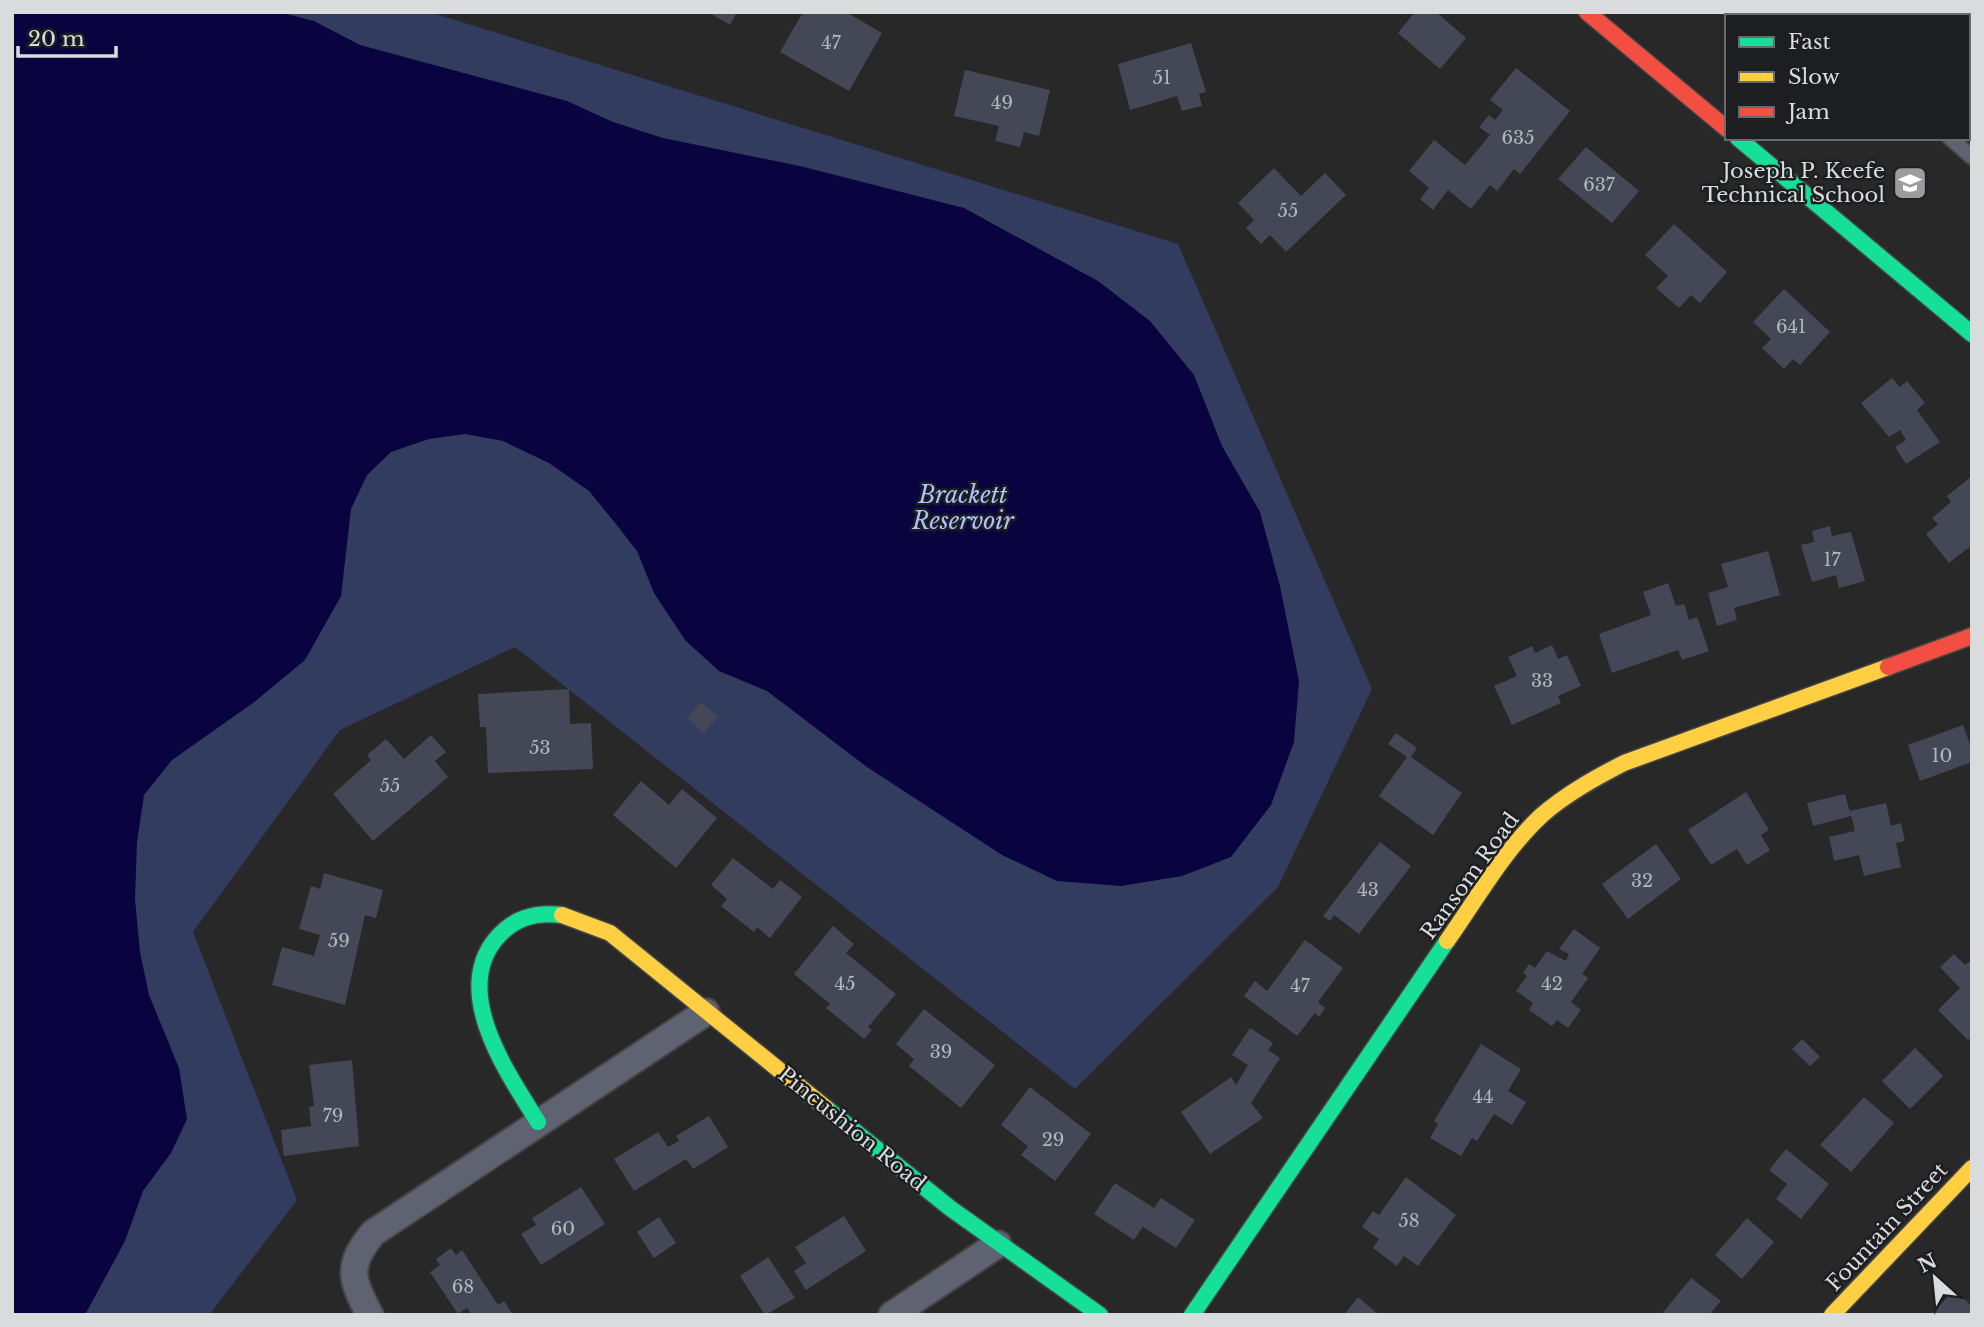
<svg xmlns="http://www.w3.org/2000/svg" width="1984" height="1327" viewBox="0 0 1984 1327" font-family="'Libre Baskerville',serif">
<rect width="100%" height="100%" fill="#282829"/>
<path fill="#323c5f" d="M12,12H429L1178,244L1372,689L1278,887L1075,1089L515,647L340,730L193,932L297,1200L209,1315H12Z"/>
<path fill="#090440" d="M12,12H279L314,21L360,45L567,101L613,122L663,138L804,167L964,208L1098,281L1150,321L1194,375L1222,446L1260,512L1280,586L1299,681L1294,742L1271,805L1231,857L1182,876L1121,886L1057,881L1002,855L867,767L767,691L719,671L685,640L654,593L637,551L616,524L589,491L549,463L503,441L465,434L429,439L391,452L367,475L351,509L341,596L305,660L253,703L172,760L144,795L137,842L135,899L140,952L149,995L179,1068L187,1119L171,1153L143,1191L125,1241L85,1315H12Z"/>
<path fill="#444756" d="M708,12H737L730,25Z
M803,12H846L882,33L849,91L780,52Z
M1415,12H1436L1466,38L1440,69L1398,33Z
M1926,12H1972V42L1968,39V16H1930Z
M1191,43L1206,92L1199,94L1202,106L1182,111L1177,96L1130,110L1118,64Z
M1516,68L1570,111L1520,174L1514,169L1497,191L1490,185L1471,209L1448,190L1433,210L1420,199L1429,188L1409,171L1434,140L1465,165L1490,135L1479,127L1489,115L1495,120L1503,110L1490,100Z
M965,70L1050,90L1039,136L1024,132L1020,147L995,141L999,126L954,116Z
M1586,147L1639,191L1612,223L1558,179Z
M1274,168L1301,196L1325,173L1346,195L1286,252L1270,235L1261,244L1246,228L1254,220L1238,203Z
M1674,224L1727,272L1700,303L1691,295L1679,308L1656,288L1668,276L1645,255Z
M1784,289L1830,332L1800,365L1793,359L1784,369L1762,348L1771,339L1753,322Z
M1892,378L1900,387L1907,381L1925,403L1917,410L1940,442L1906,464L1895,447L1906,440L1900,430L1889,437L1861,403Z
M1972,476V545L1949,563L1926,534L1938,524L1932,518L1951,502L1947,496Z
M1830,526L1832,536L1851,532L1865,581L1839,588L1836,575L1812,582L1801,545L1814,542L1812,531Z
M1768,551L1780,595L1734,608L1737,620L1717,626L1708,593L1728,587L1721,564Z
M1668,583L1676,606L1684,604L1689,620L1697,617L1709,651L1682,660L1678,650L1612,673L1599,634L1651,615L1643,592Z
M1552,645L1558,659L1567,655L1581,686L1558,696L1561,703L1512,725L1494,686L1517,676L1508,657L1532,646L1535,653Z
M569,689L570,724L591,723L593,769L488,773L486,727H480L478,694Z
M701,702L718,717L704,733L687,718Z
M1963,725L1972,750V762L1920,781L1908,745Z
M1396,733L1417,748L1411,757L1462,793L1433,835L1379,796L1407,757L1388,744Z
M431,735L446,752L435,761L448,777L373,841L333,794L371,760L367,755L386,739L404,759Z
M641,781L669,805L682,789L717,818L676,868L613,815Z
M1746,792L1769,830L1761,835L1770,850L1747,865L1737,849L1711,865L1688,830Z
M1845,794L1851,816L1813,826L1807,803Z
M1886,803L1891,826L1901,823L1905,841L1896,843L1901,867L1864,876L1859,855L1834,861L1829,837L1855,831L1850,811Z
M1380,842L1411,866L1359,934L1334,915L1330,921L1323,916Z
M1656,844L1681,879L1628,919L1602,884Z
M733,858L773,889L780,880L802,897L770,938L757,927L754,932L721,906L727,899L711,885Z
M324,873L383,890L376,918L365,915L345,1005L272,985L282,947L314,956L320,935L299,929L311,886L320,889Z
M833,926L854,944L846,953L896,994L868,1027L872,1030L864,1039L826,1008L830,1004L794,974Z
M1574,929L1600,948L1582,974L1588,978L1571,1002L1581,1010L1568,1028L1557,1020L1552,1026L1529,1010L1533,1003L1516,991L1527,976L1523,973L1529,964L1535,968L1547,951L1566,961L1569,954L1559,949Z
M1305,940L1343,968L1318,1002L1325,1008L1319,1017L1315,1013L1297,1036L1244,996L1255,981L1267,991Z
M1954,954L1965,965L1969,962L1972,965V1037L1968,1040L1938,1010L1960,988L1940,967Z
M924,1009L995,1065L961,1108L909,1066L914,1059L896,1044Z
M1250,1028L1273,1043L1268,1050L1280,1058L1251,1103L1263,1118L1210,1154L1181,1112L1231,1077L1236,1085L1248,1065L1232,1055Z
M1802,1039L1820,1057L1810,1066L1792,1049Z
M1481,1044L1521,1069L1508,1091L1526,1102L1512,1125L1494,1114L1477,1141L1472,1138L1461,1156L1430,1138L1438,1124L1434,1121Z
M1915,1048L1943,1076L1910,1109L1882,1081Z
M352,1060L359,1146L284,1156L281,1130L311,1126L309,1107L314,1106L309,1065Z
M1030,1087L1091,1134L1055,1181L1021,1155L1028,1146L1001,1125Z
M1864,1097L1894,1123L1851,1172L1820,1145Z
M709,1116L728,1147L693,1169L686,1159L634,1191L614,1159L658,1132L668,1147L679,1141L676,1136Z
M1786,1149L1829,1184L1801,1219L1776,1199L1787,1184L1769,1170Z
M1406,1177L1456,1215L1418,1266L1404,1256L1397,1266L1373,1248L1379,1239L1362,1227L1373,1211L1379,1215Z
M1115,1183L1154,1208L1161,1198L1195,1220L1176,1248L1143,1227L1134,1240L1094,1214Z
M581,1187L605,1224L541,1265L521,1234L536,1225L532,1218Z
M844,1216L866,1251L806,1290L794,1271L806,1263L795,1247Z
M659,1217L676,1243L654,1258L637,1232Z
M1747,1218L1774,1242L1742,1279L1715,1255Z
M451,1248L456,1255L462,1250L498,1305L504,1301L513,1315H472L467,1308L458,1314L430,1272L440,1265L436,1259Z
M768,1257L795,1298L765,1315L740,1276Z
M1691,1278L1721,1301L1709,1315H1661Z
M1954,1290L1972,1306V1315H1931Z
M1358,1297L1379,1315H1344Z"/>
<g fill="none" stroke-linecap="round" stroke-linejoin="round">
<g stroke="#444546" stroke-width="18">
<path id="lane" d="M1808,12L1812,16
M1950,138L1972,157"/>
</g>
<g stroke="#444546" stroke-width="30">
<path id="street" d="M370,1315C351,1279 346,1266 373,1233L706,1012
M892,1315L998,1244"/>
</g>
<g stroke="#444546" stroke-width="19">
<path id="fast" d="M1738,138L1972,334
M826,1108L950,1208L1100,1315
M538,1122C508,1074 452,994 495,940C513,918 534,912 562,915
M1192,1315L1447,941"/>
</g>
<g stroke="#444546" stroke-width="19">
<path id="slow" d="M562,915L610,933L826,1108
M1447,941C1476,900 1504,850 1542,815C1566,794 1595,778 1624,763L1888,667
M1832,1315L1972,1168"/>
</g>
<g stroke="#444546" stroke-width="19">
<path id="jam" d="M1587,12L1727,129
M1888,667L1972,636"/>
</g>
<use href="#lane" stroke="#5e6271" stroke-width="14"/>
<use href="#street" stroke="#5e6271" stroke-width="26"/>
<use href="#fast" stroke="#16e098" stroke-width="16"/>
<use href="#slow" stroke="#ffcf43" stroke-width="16"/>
<use href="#jam" stroke="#f24e42" stroke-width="16"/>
</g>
<defs>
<g id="school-square" transform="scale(1.75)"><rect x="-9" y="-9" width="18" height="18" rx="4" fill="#9c9c9e" stroke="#1d1e21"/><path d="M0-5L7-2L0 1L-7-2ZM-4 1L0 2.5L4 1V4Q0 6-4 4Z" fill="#fff"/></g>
</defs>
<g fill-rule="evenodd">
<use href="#school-square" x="1910" y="183"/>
</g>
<g text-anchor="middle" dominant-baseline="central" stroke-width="5" stroke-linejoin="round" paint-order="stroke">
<g font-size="18" fill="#b4b6bb">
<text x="831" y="43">47</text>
<text x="1162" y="78">51</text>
<text x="1002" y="103">49</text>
<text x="1518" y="138">635</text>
<text x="1599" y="185">637</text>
<text x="1288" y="211">55</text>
<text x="1791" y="327">641</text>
<text x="1832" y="560">17</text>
<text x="1542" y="681">33</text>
<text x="540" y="748">53</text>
<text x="1942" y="756">10</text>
<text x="390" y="786">55</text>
<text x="1642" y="881">32</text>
<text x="1368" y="890">43</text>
<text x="339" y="941">59</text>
<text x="845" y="984">45</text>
<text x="1552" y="984">42</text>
<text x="1300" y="986">47</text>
<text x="941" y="1052">39</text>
<text x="1483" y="1097">44</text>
<text x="333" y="1116">79</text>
<text x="1053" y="1140">29</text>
<text x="1409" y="1221">58</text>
<text x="563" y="1229">60</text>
<text x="463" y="1287">68</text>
</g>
<g font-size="21" fill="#dadbdd" stroke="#1d1e21" text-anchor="end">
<text x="1885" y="171">Joseph P. Keefe<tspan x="1885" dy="24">Technical School</tspan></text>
</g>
<g font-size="21" fill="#dadbdd" stroke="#1d1e21">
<text transform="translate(1470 876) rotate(-54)">Ransom Road</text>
<text transform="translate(852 1129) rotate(39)">Pincushion Road</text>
<text transform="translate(1887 1227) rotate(-47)">Fountain Street</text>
</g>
<g font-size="23" font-style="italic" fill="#aec1fe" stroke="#1d1e21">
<text x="963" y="495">Brackett<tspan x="963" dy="26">Reservoir</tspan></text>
</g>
</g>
<rect width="1984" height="1327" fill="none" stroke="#dadbdd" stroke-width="28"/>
<rect x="1725" y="14" width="245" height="126" fill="#1d1e21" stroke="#696a6c" stroke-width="2"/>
<rect x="1739" y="37" width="35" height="10" fill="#16e098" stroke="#696a6c" stroke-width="2"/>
<text x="1788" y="49" font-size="21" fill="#dadbdd">Fast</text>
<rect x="1739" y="72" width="35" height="10" fill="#ffcf43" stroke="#696a6c" stroke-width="2"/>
<text x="1788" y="84" font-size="21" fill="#dadbdd">Slow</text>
<rect x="1739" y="107" width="35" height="10" fill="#f24e42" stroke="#696a6c" stroke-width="2"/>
<text x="1788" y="119" font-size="21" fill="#dadbdd">Jam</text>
<g transform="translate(1935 1278) rotate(333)" stroke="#1d1e21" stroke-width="5" paint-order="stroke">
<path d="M0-5L12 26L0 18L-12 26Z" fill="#dadbdd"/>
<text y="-10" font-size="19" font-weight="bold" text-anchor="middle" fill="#dadbdd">N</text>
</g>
<path d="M18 46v10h98v-10" fill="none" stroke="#dadbdd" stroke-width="3.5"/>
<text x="28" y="46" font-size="21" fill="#dadbdd" stroke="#1d1e21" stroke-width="5" paint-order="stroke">20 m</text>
</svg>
